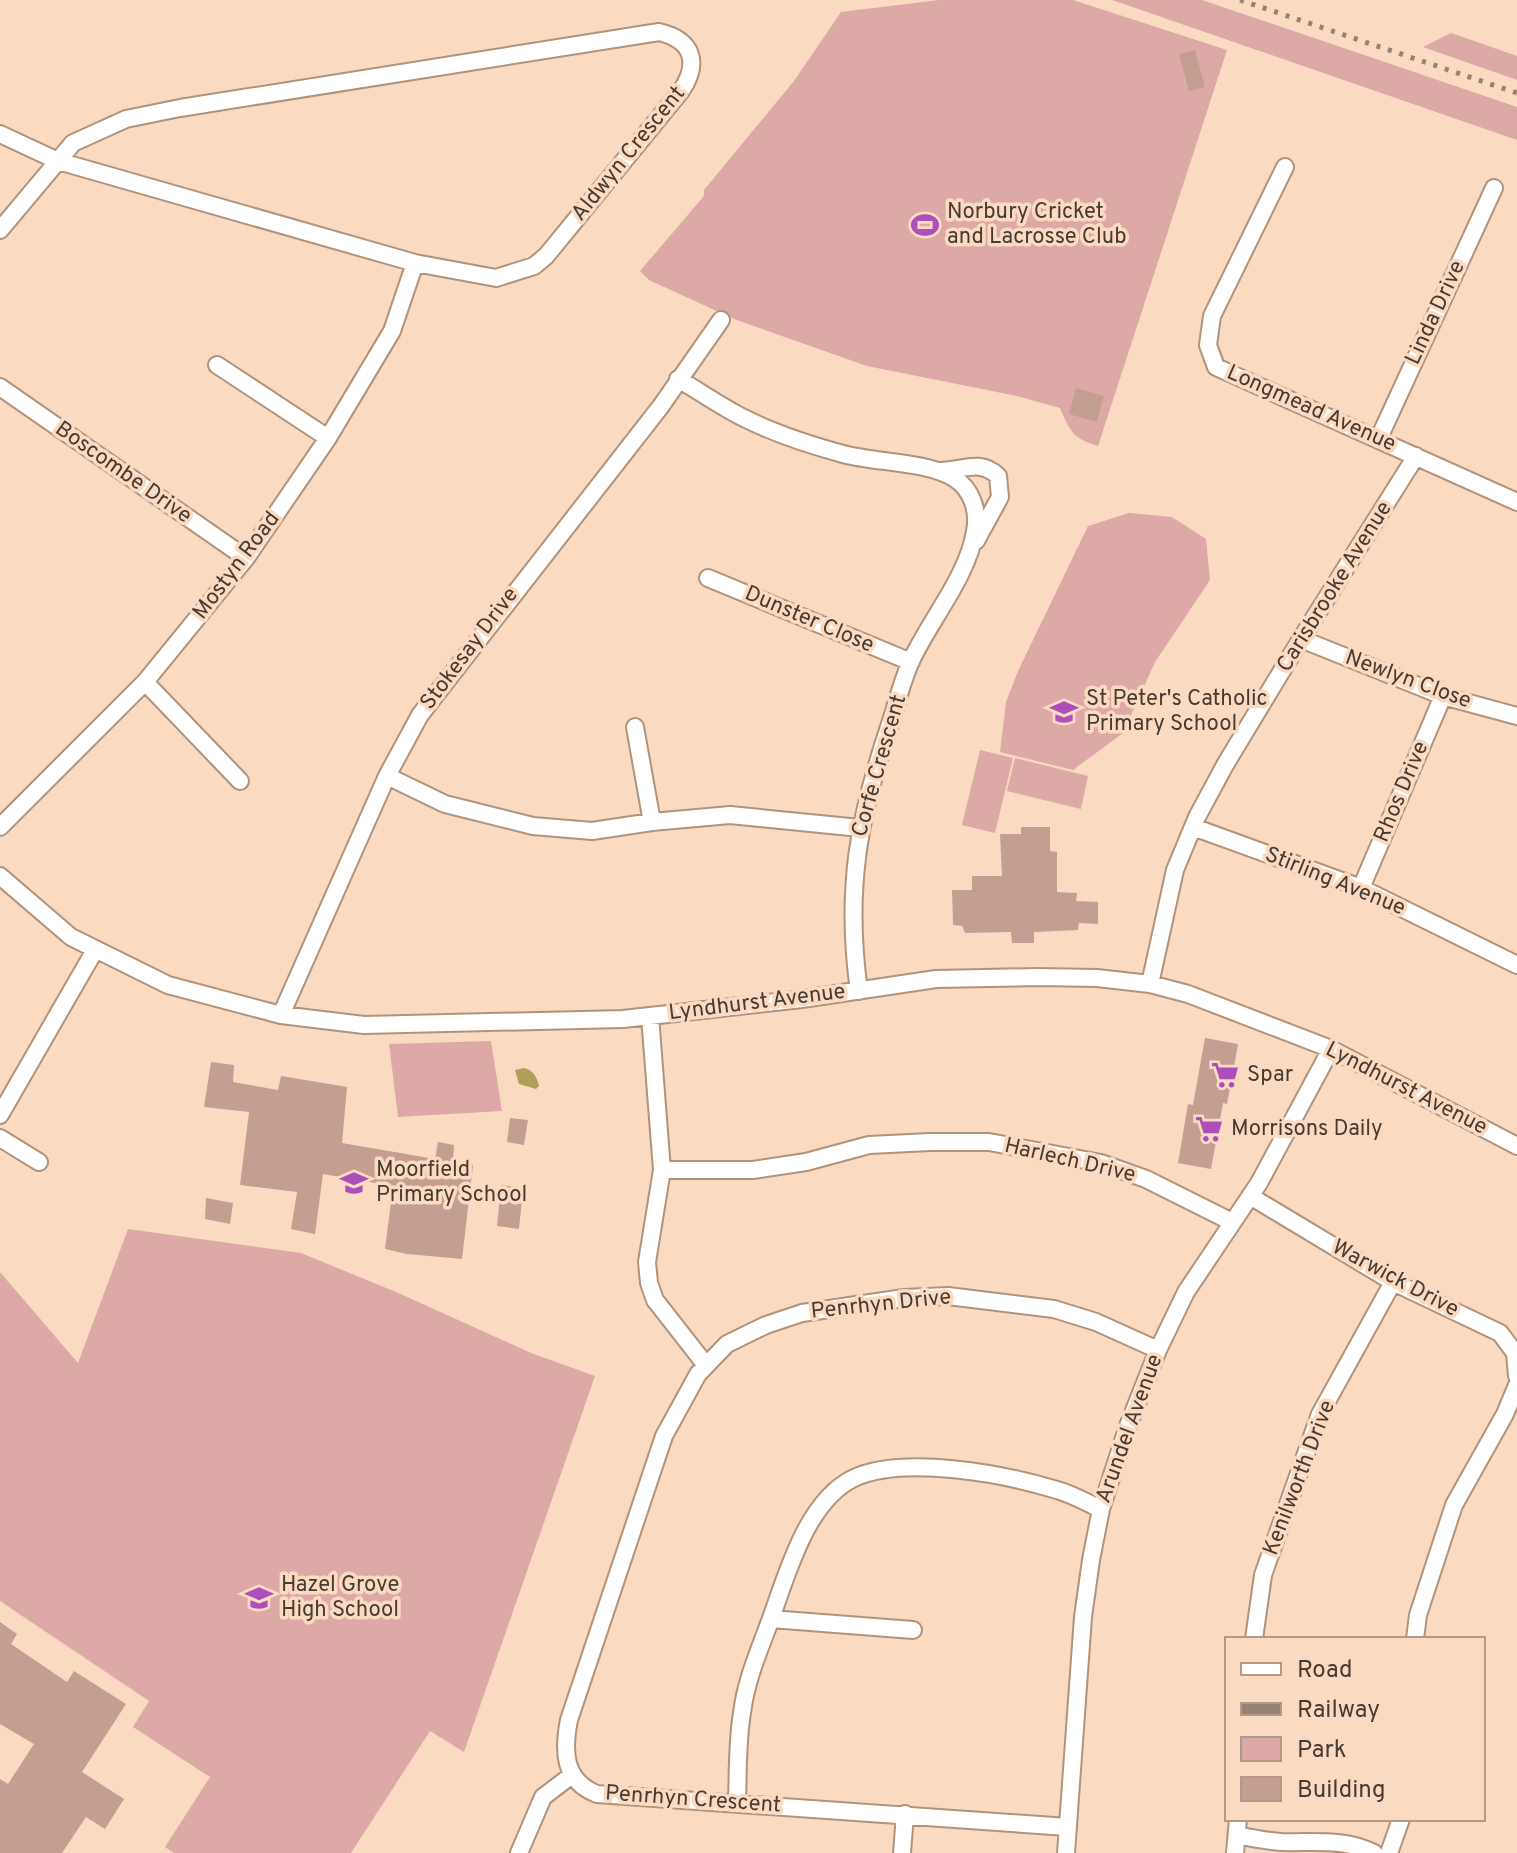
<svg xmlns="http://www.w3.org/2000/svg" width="1517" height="1853" viewBox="0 0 1517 1853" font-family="Overpass,sans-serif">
<rect width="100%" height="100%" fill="#fbdac2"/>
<path fill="#dca9a7" d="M939,0H1073L1227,50L1098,446C1072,438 1070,431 1060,408L1017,396L867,366L734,319L649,280L640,271L704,196V190L794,81L841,12Z
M1112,0H1202L1517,107V140Z
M1451,33L1517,56V80L1423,47Z
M1129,513L1172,517L1206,539L1210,580L1155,662L1123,733L1073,770L1000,752L1006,702L1018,671L1088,526Z
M980,750L1013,758L995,833L962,825Z
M1015,758L1088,776L1081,809L1007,791Z
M491,1041L502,1111L398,1117L389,1044Z
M128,1229L301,1253L396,1292L531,1353L595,1376L464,1752L430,1731L351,1853H174L165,1847L210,1777L133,1727L149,1701L0,1601V1272L78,1363Z"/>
<path fill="#ae9f5b" d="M524,1068C533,1070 537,1077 539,1086L536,1089L519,1084L515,1070Z"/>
<path fill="#c49e91" d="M1195,50L1205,87L1189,91L1179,54Z
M1076,388L1104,396L1097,422L1069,414Z
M1021,827H1050V851L1057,852V892L1077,893L1076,901L1098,902V924L1079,923L1078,930L1034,932V943H1012L1011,932L965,933L962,926L953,925L952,890H972V876H1002L1000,834H1021Z
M1205,1038L1238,1044L1227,1104L1223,1103L1211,1169L1178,1163L1188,1104L1193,1105Z
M211,1062L234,1065L233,1082L278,1090L281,1076L347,1087L342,1143L435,1159L438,1142L454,1145L453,1161L473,1165L462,1259L407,1254L385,1249L393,1186L323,1174L315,1234L291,1229L297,1192L240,1185L249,1112L204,1107Z
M510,1118L528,1120L524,1145L507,1142Z
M501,1185L523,1188L519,1229L497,1226Z
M206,1198L233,1203L230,1224L205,1219Z
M0,1622L17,1634L11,1644L67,1682L74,1671L126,1704L82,1772L124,1799L105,1829L86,1817L62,1853H0V1779L8,1784L34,1744L0,1724Z"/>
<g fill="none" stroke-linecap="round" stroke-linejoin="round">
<g stroke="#b1937c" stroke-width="20">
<path id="minor" d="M0,134L58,161L415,263L496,278L534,266L546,256L681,91C700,63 693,40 659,32L180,108L126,119L73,143L0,230
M1285,167L1212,316L1208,345L1216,367L1517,502
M217,365L328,438
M678,379C701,392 723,408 746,419C776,434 810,445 843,454C876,463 925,461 954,478C972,489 979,512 975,531C968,576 930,620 911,661C902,681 897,703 890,724C858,819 845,891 859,991
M0,387L246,558
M1379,438L1494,188
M941,471C964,470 980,459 998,476L1000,497L976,541
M708,578L911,662
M1301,639L1443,696L1517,716
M145,682L240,781
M635,727L652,822
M387,776L445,804L533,826L592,831L652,822L730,815L860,828
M0,827L145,682L246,558L328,438L392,331L415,263
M1193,827L1361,888L1517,965
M0,876L71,937L168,985L281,1015L364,1025L623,1019L802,999L936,979L1037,977L1097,978L1150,984L1188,994L1331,1049L1517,1146
M1361,888L1443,696
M1150,984L1175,870L1197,817L1225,765L1301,639L1416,456
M281,1015L387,776L420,715L661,406L721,320
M650,1016L662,1170L647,1262L649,1283L655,1300L705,1364
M0,1115L95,950
M0,1138L39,1162
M662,1170H753L806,1162L869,1145L930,1142H989L1101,1163L1146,1179L1232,1222
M1250,1196L1393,1282L1500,1333L1515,1353L1517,1376
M771,1619L913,1630
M1254,1639L1263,1575L1320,1414L1393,1282
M1415,1639L1418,1615L1454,1505L1505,1414L1517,1385
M737,1804C738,1774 737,1743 742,1713C746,1680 759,1651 770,1621C787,1575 806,1501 854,1478C904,1455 1005,1474 1057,1490C1072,1494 1087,1503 1101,1509
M1068,1827L597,1794C563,1781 563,1750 569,1720L664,1436L698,1374L727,1344L766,1325L802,1313L904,1298L948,1296L1054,1309L1096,1322L1158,1350
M1237,1835C1251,1838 1266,1841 1281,1842C1313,1843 1345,1838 1374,1853
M519,1853L543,1797L572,1775
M902,1853L905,1814
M1066,1853L1083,1617L1091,1560L1101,1509L1128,1426L1158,1350L1186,1292L1259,1183L1331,1049
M1235,1853L1238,1819
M1389,1853L1401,1819"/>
</g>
<use href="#minor" stroke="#fff" stroke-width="16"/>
<path stroke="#978171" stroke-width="5" stroke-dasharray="4 8" stroke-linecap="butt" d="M1240,0L1517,93"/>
</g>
<defs>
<g id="stadium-bare" transform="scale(2.16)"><path d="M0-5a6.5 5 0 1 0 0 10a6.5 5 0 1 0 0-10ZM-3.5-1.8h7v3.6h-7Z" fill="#ad4fb9" stroke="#fbdac2" stroke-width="2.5" paint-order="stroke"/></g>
<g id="school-bare" transform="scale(2.16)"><path d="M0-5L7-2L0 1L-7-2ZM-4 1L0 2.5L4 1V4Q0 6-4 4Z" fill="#ad4fb9" stroke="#fbdac2" stroke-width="2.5" paint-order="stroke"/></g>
<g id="supermarket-bare" transform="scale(2.16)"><path d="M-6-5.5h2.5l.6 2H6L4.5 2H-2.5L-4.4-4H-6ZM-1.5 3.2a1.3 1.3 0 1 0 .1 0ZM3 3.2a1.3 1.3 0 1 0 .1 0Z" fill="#ad4fb9" stroke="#fbdac2" stroke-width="2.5" paint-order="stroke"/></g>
</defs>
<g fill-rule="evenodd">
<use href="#stadium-bare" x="925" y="225"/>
<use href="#school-bare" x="1064" y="712"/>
<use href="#supermarket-bare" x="1225" y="1075"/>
<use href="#supermarket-bare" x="1209" y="1129"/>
<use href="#school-bare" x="354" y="1183"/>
<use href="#school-bare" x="259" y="1598"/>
</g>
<g text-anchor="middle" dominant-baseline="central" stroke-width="7" stroke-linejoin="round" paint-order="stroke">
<g font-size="22" fill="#473a30" stroke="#fbdac2">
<text transform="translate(629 154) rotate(-51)">Aldwyn Crescent</text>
<text transform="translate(1436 313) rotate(-65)">Linda Drive</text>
<text transform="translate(1311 409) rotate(24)">Longmead Avenue</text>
<text transform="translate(123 473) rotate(35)">Boscombe Drive</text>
<text transform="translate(237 566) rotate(-53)">Mostyn Road</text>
<text transform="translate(1335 587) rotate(-58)">Carisbrooke Avenue</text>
<text transform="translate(809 620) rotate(23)">Dunster Close</text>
<text transform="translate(470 649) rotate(-53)">Stokesay Drive</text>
<text transform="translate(1408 680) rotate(20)">Newlyn Close</text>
<text transform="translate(880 766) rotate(-74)">Corfe Crescent</text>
<text transform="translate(1402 792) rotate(-67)">Rhos Drive</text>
<text transform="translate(1335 882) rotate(22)">Stirling Avenue</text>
<text transform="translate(757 1003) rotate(-7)">Lyndhurst Avenue</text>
<text transform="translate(1406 1089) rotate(27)">Lyndhurst Avenue</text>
<text transform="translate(1070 1161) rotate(13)">Harlech Drive</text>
<text transform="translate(1395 1279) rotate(28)">Warwick Drive</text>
<text transform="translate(881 1305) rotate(-6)">Penrhyn Drive</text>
<text transform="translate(1130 1429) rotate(-70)">Arundel Avenue</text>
<text transform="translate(1300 1478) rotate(-69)">Kenilworth Drive</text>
<text transform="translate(693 1800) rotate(4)">Penrhyn Crescent</text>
</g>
<g font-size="22" fill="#473a30" stroke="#fbdac2" text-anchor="start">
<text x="947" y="212">Norbury Cricket<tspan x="947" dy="25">and Lacrosse Club</tspan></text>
<text x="1086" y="699">St Peter's Catholic<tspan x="1086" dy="25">Primary School</tspan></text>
<text x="1247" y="1075">Spar</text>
<text x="1231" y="1129">Morrisons Daily</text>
<text x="376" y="1170">Moorfield<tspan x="376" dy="25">Primary School</tspan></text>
<text x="281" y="1585">Hazel Grove<tspan x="281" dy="25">High School</tspan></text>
</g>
</g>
<rect x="1225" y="1637" width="260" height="184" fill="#fbdac2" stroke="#b39a88" stroke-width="2"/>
<rect x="1241" y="1663" width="40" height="12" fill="#ffffff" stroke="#b39a88" stroke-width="2"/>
<text x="1297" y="1677" font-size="24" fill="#473a30">Road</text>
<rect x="1241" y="1703" width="40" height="12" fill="#978171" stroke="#b39a88" stroke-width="2"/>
<text x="1297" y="1717" font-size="24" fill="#473a30">Railway</text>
<rect x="1241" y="1737" width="40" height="24" fill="#dca9a7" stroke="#b39a88" stroke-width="2"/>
<text x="1297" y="1757" font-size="24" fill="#473a30">Park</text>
<rect x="1241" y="1777" width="40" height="24" fill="#c49e91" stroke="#b39a88" stroke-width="2"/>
<text x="1297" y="1797" font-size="24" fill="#473a30">Building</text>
</svg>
